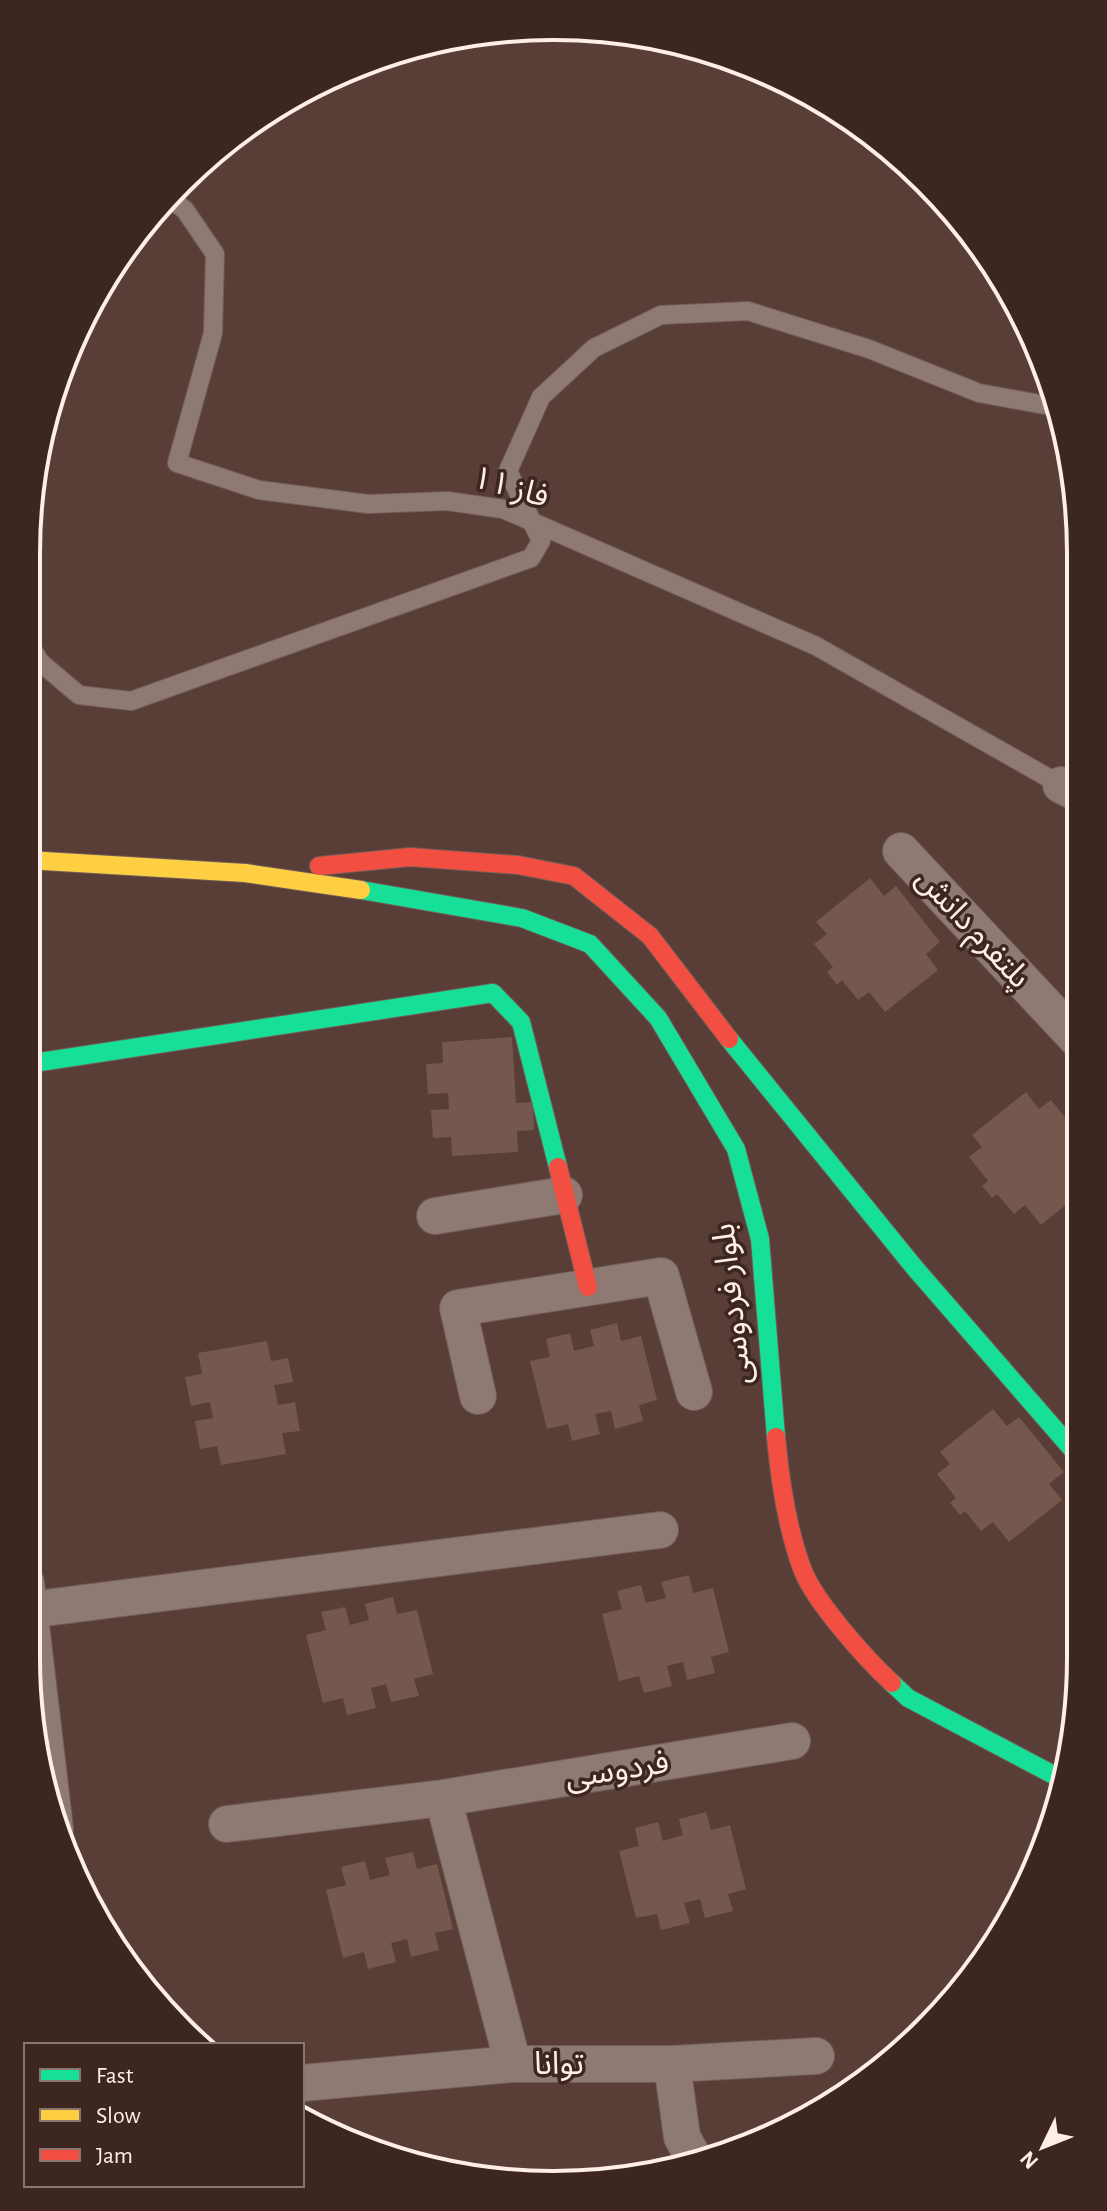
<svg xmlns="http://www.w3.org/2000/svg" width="1107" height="2211" viewBox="0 0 1107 2211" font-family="'Alegreya Sans','Noto Sans Arabic',sans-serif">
<rect width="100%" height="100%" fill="#583e36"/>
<path fill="#74584e" d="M870,878L884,896L896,886L940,942L926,954L938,970L885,1012L869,992L858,1000L842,980L837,985L827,972L833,967L814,944L827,934L816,922Z
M512,1037L516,1103L533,1102L534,1130L517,1131L518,1152L452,1156L451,1137L433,1138L431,1110L449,1109L448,1093L428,1094L426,1064L443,1063L442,1042Z
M1026,1092L1039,1109L1051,1100L1078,1133V1195L1041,1225L1025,1205L1014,1214L997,1194L992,1198L982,1186L988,1181L969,1157L982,1147L972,1135Z
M617,1323L621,1341L641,1336L657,1400L639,1405L643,1421L615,1429L611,1411L595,1414L600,1434L572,1441L568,1424L547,1429L530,1361L550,1357L546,1339L570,1333L574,1351L594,1346L590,1330Z
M267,1341L271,1361L288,1358L293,1382L274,1385L278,1405L295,1402L300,1431L282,1433L286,1454L221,1465L217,1446L200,1449L195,1421L213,1418L210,1402L191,1406L185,1377L202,1374L198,1353Z
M993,1409L1007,1426L1019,1417L1064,1472L1049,1484L1062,1500L1009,1542L993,1522L981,1531L965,1511L960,1515L950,1503L956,1498L937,1474L950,1464L940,1452Z
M689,1575L693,1593L713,1588L729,1652L711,1657L715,1673L687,1680L683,1662L667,1666L672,1686L644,1693L639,1676L619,1681L602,1614L622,1609L617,1591L641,1585L646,1603L666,1598L661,1582Z
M393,1597L397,1614L417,1610L433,1674L414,1679L419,1696L391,1702L386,1684L371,1688L376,1708L347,1715L343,1698L323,1703L306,1635L326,1630L321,1612L345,1607L350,1625L369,1620L365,1604Z
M706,1812L711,1830L730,1825L746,1889L728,1894L733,1911L705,1918L700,1899L684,1903L690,1923L661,1930L657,1914L636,1918L619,1851L639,1846L635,1828L658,1822L663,1841L683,1835L679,1819Z
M413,1852L417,1869L437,1864L453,1929L435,1933L439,1950L411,1957L407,1939L391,1943L396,1962L368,1969L364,1952L343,1958L326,1890L346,1885L341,1867L365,1861L370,1880L390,1875L385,1858Z"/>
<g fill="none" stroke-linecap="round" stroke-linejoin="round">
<g stroke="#725e57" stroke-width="20">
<path id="lane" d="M168,197L185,210L215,254L213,333L177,463L259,490L368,504L447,501L503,509L816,646L1061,785
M27,640L40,662L79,695L131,701L531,558L541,541L508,471L541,397L594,348L661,315L748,311L869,349L979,393L1056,407"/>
</g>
<g stroke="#725e57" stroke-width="38">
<path id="street" d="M1061,785L1077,793
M901,851L1078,1040
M435,1216L564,1195
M478,1396L458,1308L661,1276L694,1392
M26,1583L55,1829
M29,1610L660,1530
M443,1798L513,2064
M227,1824L443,1798L792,1741
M672,2064L682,2137L694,2159
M302,2083L513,2064H672L816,2056"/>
</g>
<g stroke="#725e57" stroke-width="20">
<path id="fast" d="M361,890L522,918L590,944L658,1018L736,1149L760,1239L776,1437
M729,1039L914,1267L1079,1457
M27,1064L493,993L521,1022L558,1167
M892,1683L908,1698L1065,1781"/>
</g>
<g stroke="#725e57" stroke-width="20">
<path id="slow" d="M27,860L245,873L361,890"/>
</g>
<g stroke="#725e57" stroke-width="20">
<path id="jam" d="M319,866L410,857L518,865L574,876L650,936L729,1039
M558,1167L588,1287
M776,1437C780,1481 787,1529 803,1571C816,1603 866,1659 892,1683"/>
</g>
<use href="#lane" stroke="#8f7a73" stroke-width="18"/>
<use href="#street" stroke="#8f7a73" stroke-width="36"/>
<use href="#fast" stroke="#16e098" stroke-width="18"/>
<use href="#slow" stroke="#ffcf43" stroke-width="18"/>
<use href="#jam" stroke="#f24e42" stroke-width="18"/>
</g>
<g text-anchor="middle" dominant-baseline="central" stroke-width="7" stroke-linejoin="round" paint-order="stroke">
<g font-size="32" fill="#ffede7" stroke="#3c261f">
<text transform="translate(511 487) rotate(16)">فاز ۱۱</text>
<text transform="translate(973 928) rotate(47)">پلتفرم دانش</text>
<text transform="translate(732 1304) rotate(-96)">بلوار فردوسی</text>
<text transform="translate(617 1770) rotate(-9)">فردوسی</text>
<text x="559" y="2064">توانا</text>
</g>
</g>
<path d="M0 0H1107V2211H0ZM553 40H554A513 513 0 0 1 1067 553V1658A513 513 0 0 1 554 2171H553A513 513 0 0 1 40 1658V553A513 513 0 0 1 553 40Z" fill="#3c261f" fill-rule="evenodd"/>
<path fill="none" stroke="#ffede7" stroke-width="4" d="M553 40H554A513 513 0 0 1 1067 553V1658A513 513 0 0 1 554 2171H553A513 513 0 0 1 40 1658V553A513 513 0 0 1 553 40Z"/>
<rect x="24" y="2043" width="280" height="144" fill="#3c261f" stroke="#8a766f" stroke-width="2"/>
<rect x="40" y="2069" width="40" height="12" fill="#16e098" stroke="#8a766f" stroke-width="2"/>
<text x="96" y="2083" font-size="24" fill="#ffede7">Fast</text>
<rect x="40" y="2109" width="40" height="12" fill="#ffcf43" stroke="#8a766f" stroke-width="2"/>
<text x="96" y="2123" font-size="24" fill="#ffede7">Slow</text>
<rect x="40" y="2149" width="40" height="12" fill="#f24e42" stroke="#8a766f" stroke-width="2"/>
<text x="96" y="2163" font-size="24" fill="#ffede7">Jam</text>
<g transform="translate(1043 2147) rotate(227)" stroke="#3c261f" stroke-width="6" paint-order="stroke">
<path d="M0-6L14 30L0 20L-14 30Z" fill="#ffede7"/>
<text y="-12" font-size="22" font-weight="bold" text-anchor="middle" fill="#ffede7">N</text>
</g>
</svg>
